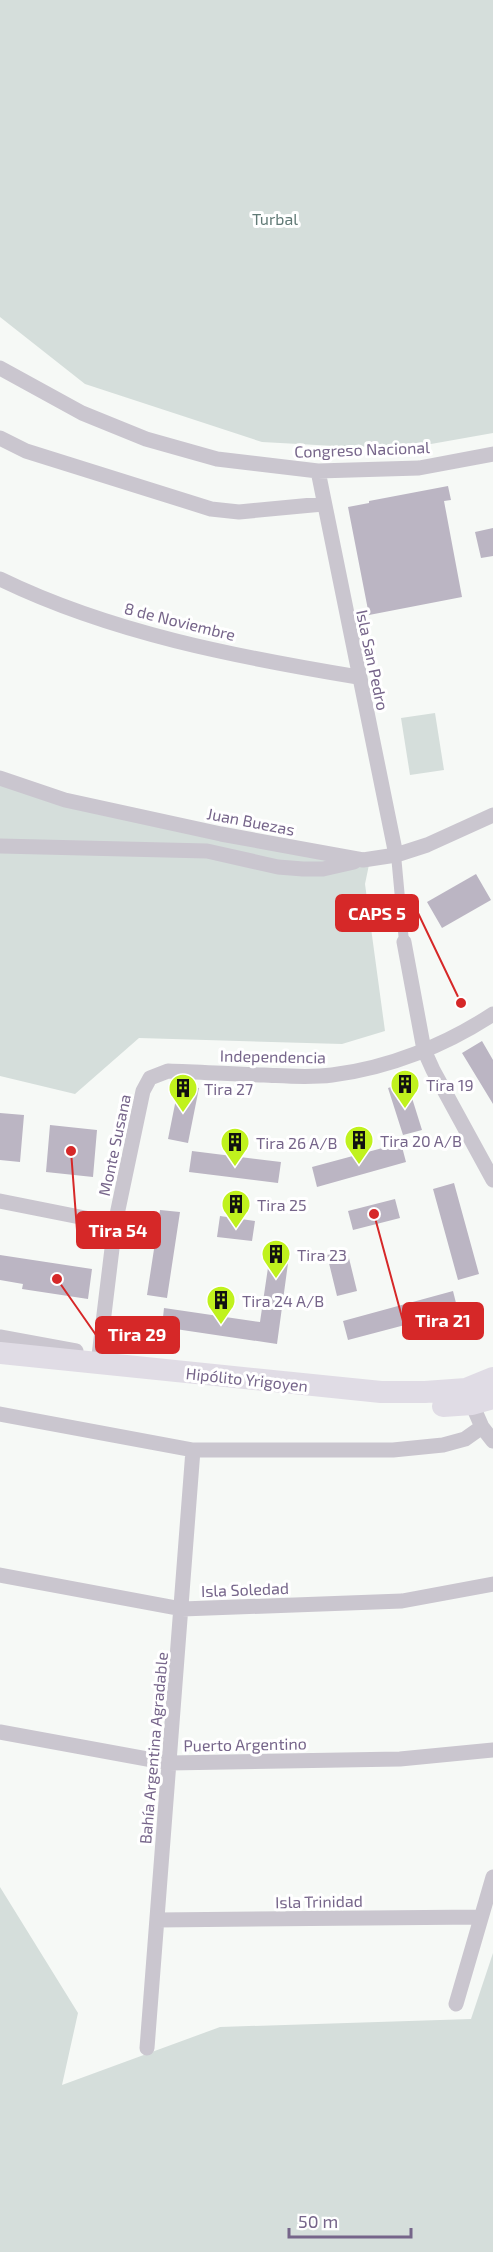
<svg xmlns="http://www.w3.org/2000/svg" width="493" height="2252" viewBox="0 0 493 2252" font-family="'Exo 2',sans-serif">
<rect width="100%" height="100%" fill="#f6f9f6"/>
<path fill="#d5dedb" d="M0,0H493V433L431,444L353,447L262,442L85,384L0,317Z
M435,713L444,770L410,775L401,718Z
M0,778L64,802L371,855L365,884L385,1031L342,1044L139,1038L75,1094L0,1076Z
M0,1887L78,2013L62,2085L220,2027L471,2019L493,1953V2252H0Z"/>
<path fill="#bbb5c3" d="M448,486L451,500L444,501L462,597L369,615L348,507L369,503V501Z
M493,528V556L481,558L475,532Z
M476,874L491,900L442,928L427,902Z
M482,1041L493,1060V1104L462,1053Z
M407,1082L422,1130L403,1135L388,1088Z
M179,1084L199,1088L188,1143L168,1139Z
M0,1113L24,1115L20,1162L0,1160Z
M50,1125L97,1130L93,1177L46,1172Z
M401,1143L406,1162L317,1187L312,1167Z
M192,1151L281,1162L278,1183L189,1172Z
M454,1183L479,1274L458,1280L433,1189Z
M395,1199L400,1218L353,1230L348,1211Z
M160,1210L180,1212L167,1298L147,1295Z
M220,1216L255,1221L252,1241L217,1237Z
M347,1250L357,1291L337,1296L327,1255Z
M270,1254L289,1256L277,1344L162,1327L164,1308L260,1322Z
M0,1255L92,1269L88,1299L22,1289L23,1284L0,1280Z
M453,1291L458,1311L348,1340L343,1321Z"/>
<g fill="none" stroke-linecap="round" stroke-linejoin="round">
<path stroke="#cac6cf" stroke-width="10" d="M396,855L404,942"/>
<path stroke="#cac6cf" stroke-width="15" d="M0,368L82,413L146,439L217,459L318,471L419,468L493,454
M0,438L26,451L211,509L239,512L323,504
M318,471L396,855
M0,579C111,633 237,657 358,677
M0,778L65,800L221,834L363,860L396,855L427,845L493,815
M0,846L207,851L278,867L303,869H323L354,862
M404,942L424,1050L433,1070L493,1180
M0,1201L115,1224
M0,1337L76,1351
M98,1364L115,1224L143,1091L150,1078L168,1071C200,1072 232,1074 264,1075C287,1076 309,1078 332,1075C389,1068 446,1045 493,1014
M472,1404L482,1427L493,1441
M0,1414L193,1450H393L443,1445L465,1439L482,1427
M0,1575L182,1609L402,1601L493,1584
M0,1732L169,1763L400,1759L493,1750
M157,1920L481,1917
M456,2004L493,1877
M147,2048L193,1450"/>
<path stroke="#e0dce5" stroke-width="22" d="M0,1353L381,1392H425L466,1389L493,1378
M443,1406L472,1404L493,1398"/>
</g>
<defs>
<g id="building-pin" transform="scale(1.5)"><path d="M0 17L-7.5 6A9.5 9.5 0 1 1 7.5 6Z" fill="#c0f21d" stroke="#fff"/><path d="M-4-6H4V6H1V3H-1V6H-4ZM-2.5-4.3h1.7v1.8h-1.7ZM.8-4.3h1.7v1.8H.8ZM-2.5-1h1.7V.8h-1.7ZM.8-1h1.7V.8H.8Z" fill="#111"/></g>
</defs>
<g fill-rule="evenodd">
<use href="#building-pin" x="405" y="1084"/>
<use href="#building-pin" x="183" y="1088"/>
<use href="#building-pin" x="359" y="1140"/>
<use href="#building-pin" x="235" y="1142"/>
<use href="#building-pin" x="236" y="1204"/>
<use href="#building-pin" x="276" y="1254"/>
<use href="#building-pin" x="221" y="1300"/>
</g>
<g text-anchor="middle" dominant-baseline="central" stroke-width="6" stroke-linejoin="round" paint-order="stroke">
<g font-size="16" fill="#617a76" stroke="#fff">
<text x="275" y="218">Turbal</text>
</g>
<g font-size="16" fill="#76658a" stroke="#fff">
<text transform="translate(362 449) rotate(-2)">Congreso Nacional</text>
<text transform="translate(180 621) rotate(14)">8 de Noviembre</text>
<text transform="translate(373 660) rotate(78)">Isla San Pedro</text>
<text transform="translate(251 821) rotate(11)">Juan Buezas</text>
<text transform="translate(273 1056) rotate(1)">Independencia</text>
<text transform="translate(114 1145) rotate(-78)">Monte Susana</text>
<text transform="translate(247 1379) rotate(6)">Hipólito Yrigoyen</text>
<text transform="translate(245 1589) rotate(-2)">Isla Soledad</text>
<text transform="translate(245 1744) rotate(-1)">Puerto Argentino</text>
<text transform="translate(153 1748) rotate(-85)">Bahía Argentina Agradable</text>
<text transform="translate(319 1901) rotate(-1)">Isla Trinidad</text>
</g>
<g font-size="16" fill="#76658a" stroke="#fff" text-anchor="start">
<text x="426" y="1084">Tira 19</text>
<text x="204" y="1088">Tira 27</text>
<text x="380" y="1140">Tira 20 A/B</text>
<text x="256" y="1142">Tira 26 A/B</text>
<text x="257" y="1204">Tira 25</text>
<text x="297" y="1254">Tira 23</text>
<text x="242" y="1300">Tira 24 A/B</text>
</g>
</g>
<path fill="none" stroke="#d62828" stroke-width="2" d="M461 1003L418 913M71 1151L77 1230M374 1214L403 1321M57 1279L96 1335"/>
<g fill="#d62828" stroke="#fff" stroke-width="2">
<circle cx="461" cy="1003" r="6"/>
<circle cx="71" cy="1151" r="6"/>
<circle cx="374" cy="1214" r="6"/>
<circle cx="57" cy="1279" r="6"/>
</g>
<g fill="#d62828" stroke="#d62828" stroke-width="2">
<rect x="336" y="895" width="82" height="36" rx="6"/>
<rect x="77" y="1212" width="83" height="36" rx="6"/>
<rect x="403" y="1303" width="80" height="36" rx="6"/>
<rect x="96" y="1317" width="83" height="36" rx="6"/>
</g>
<g font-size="18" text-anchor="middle" font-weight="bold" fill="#fff">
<text x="377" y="920">CAPS 5</text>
<text x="118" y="1237">Tira 54</text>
<text x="443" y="1327">Tira 21</text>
<text x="137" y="1341">Tira 29</text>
</g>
<path d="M289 2228v9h122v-9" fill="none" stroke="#76658a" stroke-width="3"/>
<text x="298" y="2228" font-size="18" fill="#76658a" stroke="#ffffff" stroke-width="4.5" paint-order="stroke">50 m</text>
</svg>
